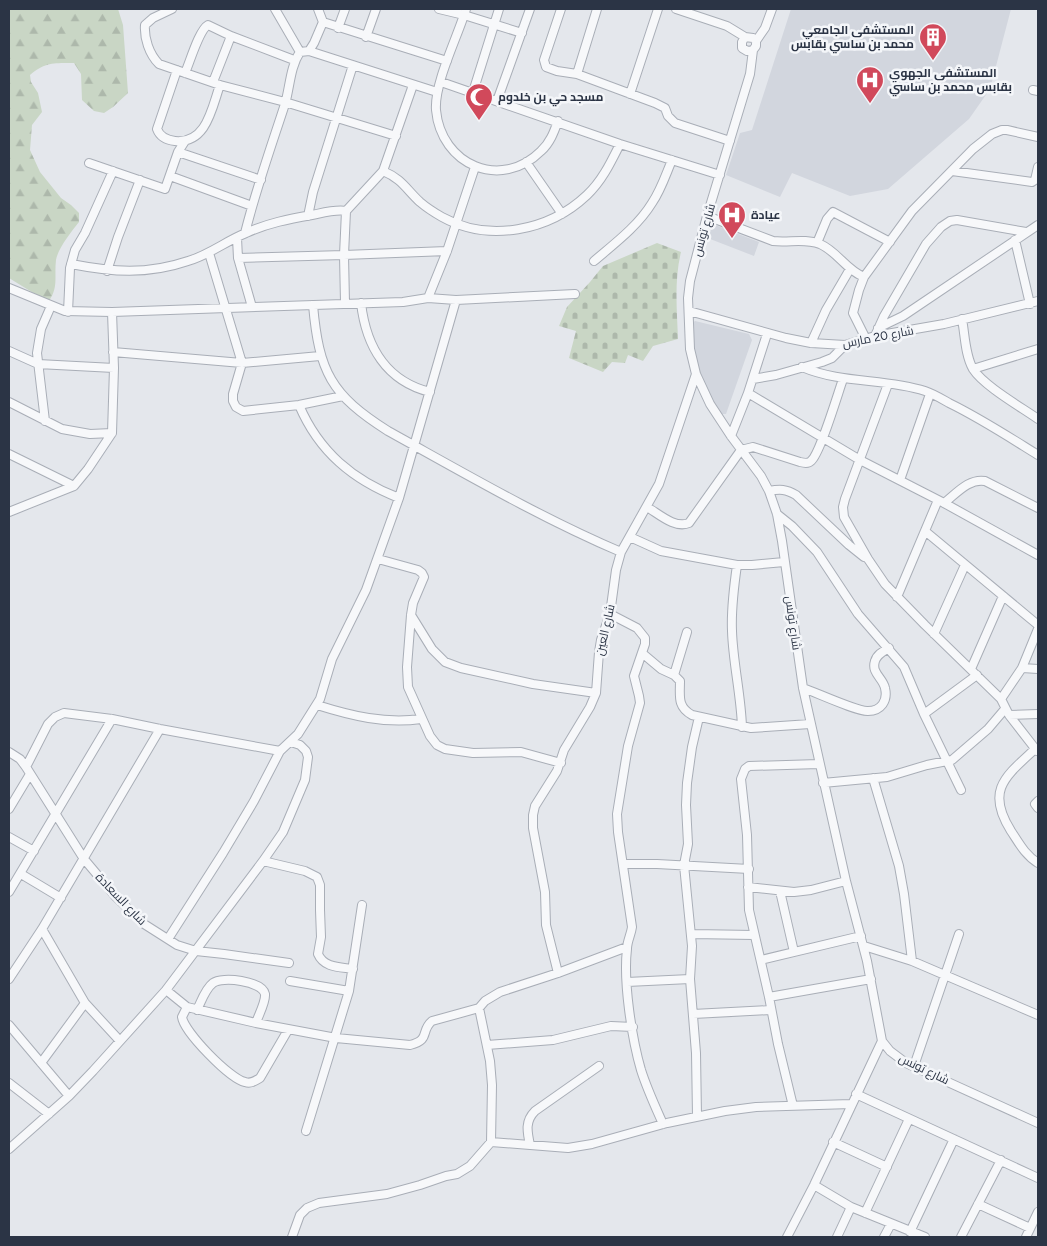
<svg xmlns="http://www.w3.org/2000/svg" width="1047" height="1246" viewBox="0 0 1047 1246" font-family="Figtree,Cairo,sans-serif">
<defs>
<pattern id="forest-firs" width="22" height="20" patternUnits="userSpaceOnUse" patternTransform="scale(1.25)"><rect width="22" height="20" fill="#c9d6c5"/><path d="M5 1l3.5 6h-7zM16 11l3.5 6h-7z" fill="#adb8ab"/></pattern>
<pattern id="cemetery-stones" width="16" height="16" patternUnits="userSpaceOnUse" patternTransform="scale(1.25)"><rect width="16" height="16" fill="#c9d6c5"/><path d="M2 7V4a2 2 0 0 1 4 0v3zM10 15v-3a2 2 0 0 1 4 0v3z" fill="#adb8ab"/></pattern>
</defs>
<rect width="100%" height="100%" fill="#e4e7ec"/>
<path fill="#d2d6de" d="M791,9H1011L990,89L969,119L888,189L850,196L792,173L780,197L726,175L740,133L752,130Z
M710,223L759,242L754,256L705,237Z
M695,321L749,334L752,340L726,414H721L701,379L695,358L693,342L691,324Z"/>
<path fill="url(#forest-firs)" d="M9,9H118L123,25L128,93L113,107L104,113L94,111L82,100L81,74L74,63C54,63 45,62 30,75L31,82L38,93L42,112L32,125L30,150L40,172L61,198L71,205L79,213V222C72,231 58,248 56,260C54,277 59,288 48,302L9,278Z"/>
<path fill="url(#cemetery-stones)" d="M657,243L681,252C674,281 677,310 678,339L653,346L643,361L628,355L625,363L612,362L603,372L569,358L576,331L559,326L567,307L590,282L603,266Z"/>
<g fill="none" stroke-linecap="round" stroke-linejoin="round">
<g stroke="#a9aeb7" stroke-width="10">
<path id="minor" d="M172,9L153,18L145,25C144,38 149,54 159,64L220,85L285,102L396,136
M275,9L300,52
M439,9L464,15L522,33
M466,9C458,36 434,83 436,110C441,165 501,191 541,151C550,143 554,132 558,121
M561,9L544,60L546,67L557,71L577,74L655,103L665,108L668,116L675,123L730,141
M676,9L727,26L745,37L753,38L756,41
M772,9L765,28L756,41V46L753,50L750,74L707,216L690,281L688,298L690,349L696,374L710,404L731,436L761,476L769,491L777,514L782,541L803,688L846,881L867,961L882,1041L890,1051L906,1063L1038,1123
M323,22L447,61
M338,28L345,9
M366,37L376,9
M745,37L742,42V48L747,51L753,50
M309,51L314,43L323,22L318,9
M300,52L309,51L437,92
M177,70L157,129C160,137 166,140 175,141C207,144 212,107 220,85
M185,73C190,62 199,30 208,25L231,36L294,60
M577,74L597,9
M213,82L231,36
M441,82L620,144L720,175
M1033,90L1038,91
M473,92L499,9
M630,94L658,9
M497,101L530,9
M178,152L261,180
M526,162L562,214
M89,163L165,189L178,152L185,141
M383,171C402,179 406,189 420,202C427,208 435,213 442,217C489,243 549,231 587,195C602,181 611,162 620,144
M952,171L1032,182L1035,180L1038,167
M170,176L252,206
M308,216L313,192L353,65
M707,216L773,241C789,243 804,238 820,244C838,252 846,270 864,277
M245,233C256,189 271,147 285,104C290,87 290,67 300,52
M237,238L238,258L252,307
M1015,240L1030,304
M817,243L827,219L833,212L890,242
M209,253L242,363L233,394V401L236,407L243,411L299,405L343,396
M238,258L344,255L447,251
M594,261C614,244 638,226 652,203C661,190 666,174 672,160
M71,264C112,272 147,275 188,261C209,255 226,241 246,233C268,223 289,219 312,215C322,213 336,209 346,211L383,171L413,85
M107,271L118,237L140,180
M9,288L65,311L112,312L403,302L428,298L456,300L575,294
M428,298L447,251L475,167
M345,303L344,255L346,211
M361,303C366,346 386,381 430,392
M313,305C319,372 331,395 388,431C464,473 541,518 621,552
M689,311L786,338L811,343L845,345L875,336L944,324L1038,301
M68,312L70,268L75,250L85,233L113,171
M962,319C965,335 965,355 973,369C984,386 1021,407 1038,419
M878,328L903,316L1038,225
M767,334L748,393L860,460L944,503L1038,555
M875,336L884,316L926,244L941,227L950,221L957,220L1026,232
M866,339L853,313L859,290L864,277L912,211L973,149L992,134L1002,130H1007L1038,137
M811,343L826,310L850,269
M9,351L38,364L114,368
M113,352L242,363L320,356
M802,367C842,384 885,378 925,391C934,394 942,399 949,403C980,418 1009,437 1038,455
M973,369L1038,349
M753,379L776,375L822,362L832,358L845,345
M888,384L845,499L843,507L844,517L868,559L885,584L925,625L1001,699L1009,715L1038,714
M9,402L62,429L90,434L112,433
M299,405C319,452 353,480 399,498
M45,421L37,353L41,329L51,306
M731,436L748,393
M9,454L74,486
M900,480L930,394
M769,491C780,489 786,489 796,495L849,545L864,557
M944,503C956,494 969,478 985,481L1038,508
M647,507C659,514 675,529 689,523L741,450L753,447L800,462C804,463 808,464 811,461C820,454 838,393 843,379
M9,512L74,486L88,469L112,433L114,368L112,312
M777,514L792,526L817,552L858,614L904,667L924,714L961,790
M925,531L1038,625
M630,537L661,551L737,565H752L784,562
M378,559L418,570L422,573L424,577L413,603L411,615L407,667L408,687L430,736L437,745L445,749L473,753L521,752L561,763
M737,565C734,586 731,609 732,631C733,663 741,695 742,727
M897,597L938,500
M610,614L637,628L645,638V644L634,676L639,696L640,703L628,746L617,814L618,832L632,927C631,935 627,941 627,949C623,982 632,1039 641,1070C647,1089 655,1106 663,1124
M411,615L432,649L445,662L461,668L533,684L596,693
M934,634L965,565
M642,653L661,669L674,675L680,681C680,696 677,707 692,715L751,728L810,724
M1022,668L1038,669
M971,669L1003,596
M674,675L687,632
M803,688C815,692 858,712 868,711C881,711 888,701 885,688C883,678 871,673 875,661C877,654 884,651 889,648
M1001,699L1022,668L1038,629
M317,705C352,716 385,724 421,719
M924,714L977,675
M1009,715L1037,751
M1035,749C1006,776 985,790 1011,831C1019,843 1025,855 1038,863
M9,752L20,759L26,767L84,859L116,897L144,924L177,945L196,951L224,954L289,963
M26,767L48,724L55,717L64,713L112,719L160,729L280,751
M873,778L899,866L904,894L912,961
M823,783L887,777L927,765L952,760L988,729L1005,709
M1038,801L1035,804L1038,808
M9,809L30,774
M9,837L34,851
M263,861L305,871L317,877L320,885V910L321,937L318,954C324,968 340,967 353,969
M623,864H657L749,869
M21,874L61,898
M748,887L794,892L811,890L846,881
M780,891L794,952
M9,892L112,719
M42,929L85,1003L120,1041
M692,934L754,935
M168,939L223,853L254,801L280,751L298,734L320,699L332,659L366,590L399,498L456,300
M864,946L912,961L1038,1015
M761,960L861,936
M558,973L546,925L545,892L533,828V815L535,806L557,771L564,750L590,707L596,693L599,652L601,640L610,614L616,570L621,552L659,484L696,374
M9,979L42,929L160,729
M290,981L349,991
M627,982L690,979
M166,990L187,1007L256,1023L336,1038L410,1045C431,1040 420,1031 432,1021L479,1008L485,1001L500,992L558,973L627,947
M769,997L871,979
M187,1007L182,1017C184,1032 230,1079 245,1082C251,1084 255,1081 260,1078L288,1030
M479,1008L490,1061L492,1085L491,1142
M197,1010C201,1002 205,989 213,983C222,976 262,981 265,994C266,1002 258,1016 256,1023
M693,1014L771,1010
M9,1025L69,1096
M487,1045L553,1040L611,1026L633,1027
M41,1063L85,1003
M914,1066L959,934
M9,1083L49,1114
M856,1094L1038,1178
M793,1106L778,1044L769,997L749,910L747,835L741,779L745,769L749,766L819,764
M697,1116L696,1053L690,979L692,946L684,865L688,844L686,805L687,783L692,747L699,717
M306,1131L349,991L362,905
M833,1142L887,1167
M530,1145C527,1131 525,1121 535,1111L599,1066
M9,1149L69,1096L93,1071L166,990L263,861L283,832L305,780L308,757L306,751L300,745L291,742
M814,1185L851,1207L925,1237
M978,1204L1030,1228
M865,1213L909,1119
M910,1232L954,1139
M292,1237L300,1215L307,1208L319,1203L387,1194L420,1185L446,1176L457,1174L470,1166L491,1142L568,1148L592,1144L667,1123L725,1111L756,1107L851,1104
M787,1237L814,1185L882,1041
M837,1237L851,1207
M884,1237L891,1224
M961,1237L1001,1160
M1026,1237L1038,1212"/>
</g>
<use href="#minor" stroke="#f7f8fa" stroke-width="8"/>
</g>
<defs>
<g id="building-pin" transform="scale(1.4375)"><path d="M0 17L-7.5 6A9.5 9.5 0 1 1 7.5 6Z" fill="#d1495b" stroke="#f4f6f9"/><path d="M-4-6H4V6H1V3H-1V6H-4ZM-2.5-4.3h1.7v1.8h-1.7ZM.8-4.3h1.7v1.8H.8ZM-2.5-1h1.7V.8h-1.7ZM.8-1h1.7V.8H.8Z" fill="#fff"/></g>
<g id="hospital-pin" transform="scale(1.4375)"><path d="M0 17L-7.5 6A9.5 9.5 0 1 1 7.5 6Z" fill="#d1495b" stroke="#f4f6f9"/><path d="M-5-5h3v3.5h4V-5h3V5h-3V1.5h-4V5h-3Z" fill="#fff"/></g>
<g id="mosque-pin" transform="scale(1.4375)"><path d="M0 17L-7.5 6A9.5 9.5 0 1 1 7.5 6Z" fill="#d1495b" stroke="#f4f6f9"/><path d="M3.5-4.9A6 6 0 1 0 3.5 4.9A5 5 0 1 1 3.5-4.9Z" fill="#fff"/></g>
</defs>
<g fill-rule="evenodd">
<use href="#building-pin" x="933" y="37"/>
<use href="#hospital-pin" x="870" y="80"/>
<use href="#mosque-pin" x="479" y="97"/>
<use href="#hospital-pin" x="732" y="215"/>
</g>
<g text-anchor="middle" dominant-baseline="central" stroke-width="5" stroke-linejoin="round" paint-order="stroke">
<g font-size="12" font-weight="bold" fill="#2b3445" stroke="#f4f6f9" text-anchor="start">
<text x="914" y="30" text-anchor="end">المستشفى الجامعي<tspan x="914" dy="14">محمد بن ساسي بقابس</tspan></text>
<text x="889" y="73">المستشفى الجهوي<tspan x="889" dy="14">بقابس محمد بن ساسي</tspan></text>
<text x="498" y="97">مسجد حي بن خلدوم</text>
<text x="751" y="215">عيادة</text>
</g>
<g font-size="12" fill="#2b3445" stroke="#f4f6f9">
<text transform="translate(704 230) rotate(-74)">شارع تونس</text>
<text transform="translate(878 337) rotate(-11)">شارع 20 مارس</text>
<text transform="translate(793 623) rotate(82)">شارع تونس</text>
<text transform="translate(605 630) rotate(-77)">شارع العين</text>
<text transform="translate(121 899) rotate(46)">شارع السعادة</text>
<text transform="translate(924 1069) rotate(26)">شارع تونس</text>
</g>
</g>
<rect width="1047" height="1246" fill="none" stroke="#2b3445" stroke-width="20"/>
</svg>
